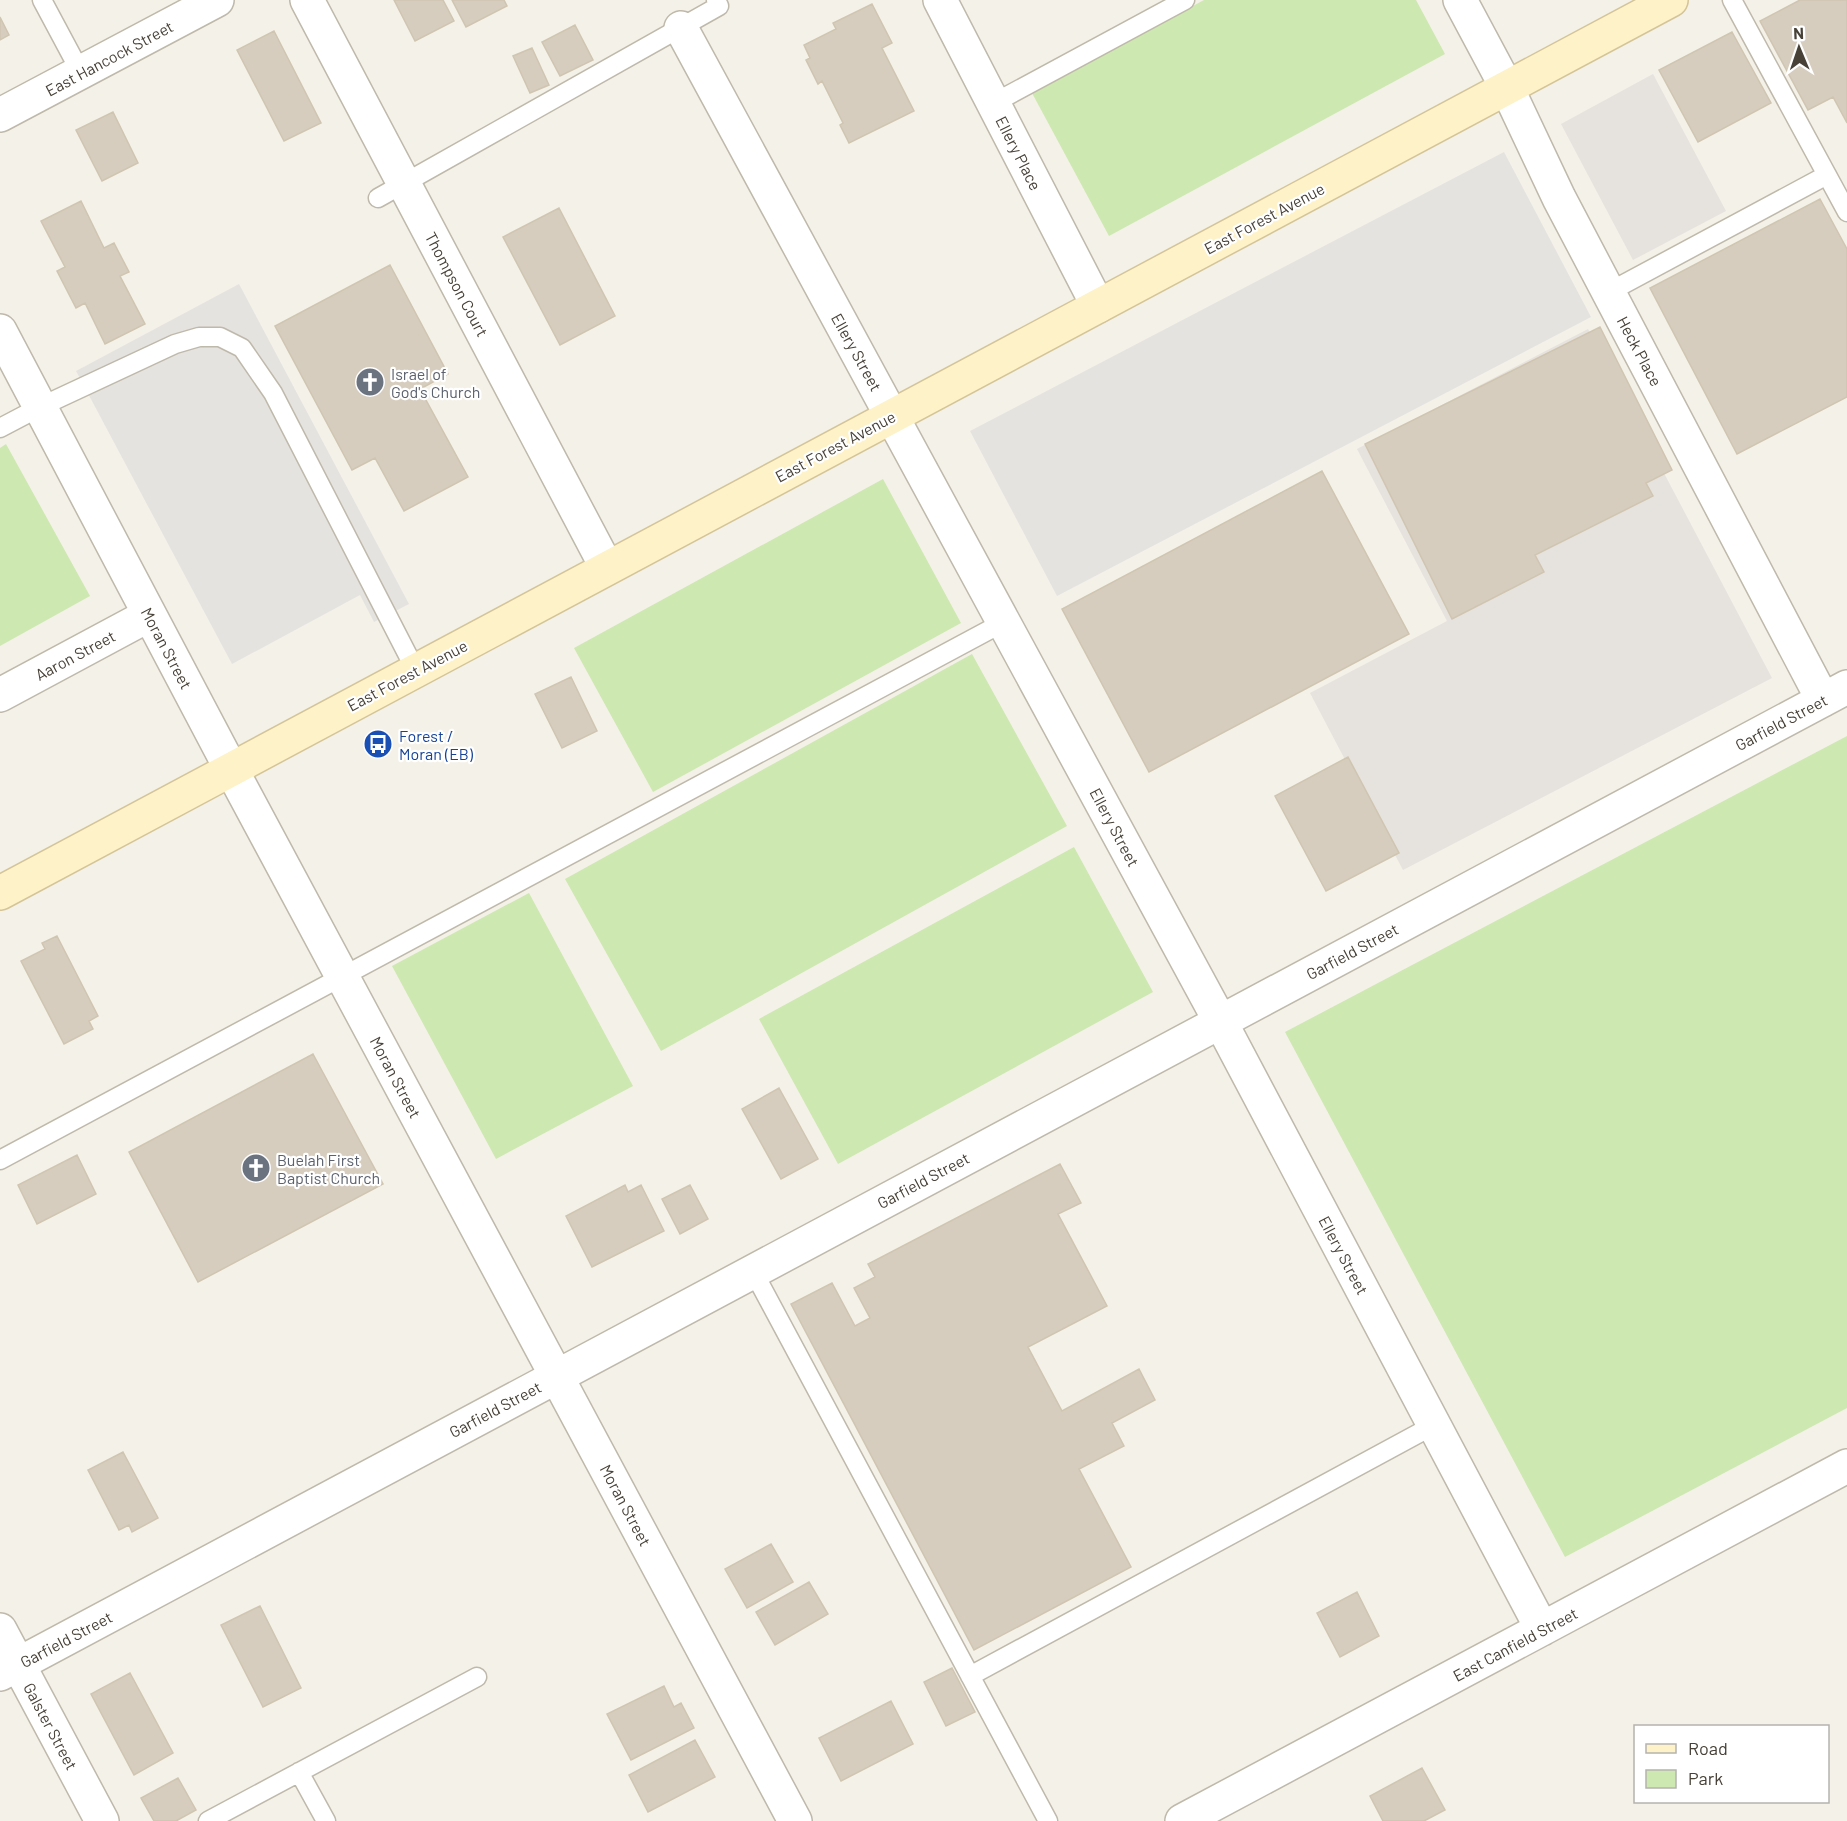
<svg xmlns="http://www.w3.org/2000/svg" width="1847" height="1821" viewBox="0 0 1847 1821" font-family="Barlow,sans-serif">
<rect width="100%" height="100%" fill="#f4f1e8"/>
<path fill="#e6e2dd" d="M1653,74L1726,211L1633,260L1561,124Z
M1588,329L1772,678L1403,870L1310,693L1447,621L1357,449Z"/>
<path fill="#cee8b1" d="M1204,0H1416L1445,54L1109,236L1032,93Z
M6,444L90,596L0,646V448Z
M883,479L961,623L653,792L574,648Z
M972,654L1067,826L661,1051L565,879Z
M1847,736V1408L1565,1557L1285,1032Z
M1074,847L1153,992L838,1164L759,1019Z
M529,893L633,1086L496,1159L392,966Z"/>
<path fill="#e5e3e0" d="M1504,152L1591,317L1057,596L970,431Z
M239,284L409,604L374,622L360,595L232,664L76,371Z"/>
<path fill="#d6cdbe" stroke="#d0c5b1" stroke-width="1.5" d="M394,0H443L454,21L415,41Z
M452,0H504L507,6L466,27Z
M1800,0H1847V123L1833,97L1808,110L1760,21Z
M872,4L892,43L882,48L914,111L849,143L840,125L843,123L822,81L818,84L806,60L810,58L804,45L836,29L833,23Z
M0,17L9,35L0,40Z
M575,25L593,60L560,76L542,42Z
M274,31L321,123L284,141L237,50Z
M1732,32L1771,103L1698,142L1659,70Z
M532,48L549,85L530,93L513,56Z
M113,112L138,163L102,181L76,130Z
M1820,199L1847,249V397L1737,454L1650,288Z
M81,201L104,248L114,243L129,272L120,276L145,324L105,344L85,303L76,308L57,271L65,267L41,221Z
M559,208L615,316L560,345L503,237Z
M390,265L448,374L420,389L468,477L404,511L375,458L352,470L275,326Z
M1600,327L1672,470L1646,483L1653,496L1535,555L1544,572L1452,619L1365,444Z
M1322,471L1409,634L1149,772L1062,609Z
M571,677L597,731L562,748L535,694Z
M1348,757L1399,853L1326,891L1275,796Z
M57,936L98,1016L89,1021L93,1029L64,1044L21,961L45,949L42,943Z
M313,1054L383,1184L198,1282L129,1152Z
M779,1088L818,1159L781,1179L742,1109Z
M77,1155L96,1194L37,1224L18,1185Z
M1060,1164L1081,1203L1058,1214L1107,1306L1028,1347L1062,1411L1139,1369L1155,1400L1112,1423L1124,1446L1079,1469L1131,1567L974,1650L791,1304L832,1283L855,1326L870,1318L854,1288L875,1277L868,1264Z
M625,1185L628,1192L641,1185L664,1231L592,1267L566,1216Z
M690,1185L708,1219L680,1234L662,1199Z
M123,1452L158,1518L132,1532L129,1525L119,1530L88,1470Z
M771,1544L793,1582L747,1608L725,1569Z
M809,1582L828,1614L775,1645L756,1612Z
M1357,1592L1379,1636L1340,1657L1317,1613Z
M260,1606L301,1688L263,1707L221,1625Z
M952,1668L975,1712L946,1726L924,1682Z
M130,1673L173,1753L134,1775L91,1694Z
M664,1686L674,1707L681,1703L694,1728L631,1760L607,1714Z
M891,1701L913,1744L841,1781L819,1738Z
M695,1740L715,1777L648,1812L629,1775Z
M1422,1768L1445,1810L1424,1821H1383L1370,1796Z
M178,1778L196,1810L176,1821H154L141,1798Z"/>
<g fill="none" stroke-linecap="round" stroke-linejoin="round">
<g stroke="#bfb9ab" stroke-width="21">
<path id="lane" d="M42,0L81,73
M1732,0L1847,212
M994,103L1185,0
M378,198L719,6L716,0
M1609,292L1827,175
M0,428L40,407L175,344L199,337H220L242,348L273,393L416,671
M0,1160L1004,622
M753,1271L1048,1821
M970,1676L1434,1425
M299,1772L326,1821
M208,1821L477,1677"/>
</g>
<g stroke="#bfb9ab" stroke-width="36">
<path id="street" d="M307,0L607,568
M940,0L1098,306
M1460,0L1507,88L1559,198L1823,700
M681,28L1220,1021L1542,1629
M0,115L217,0
M0,331L231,769L795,1821
M0,695L149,615
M0,1630L102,1821
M0,1674L1847,687
M1182,1821L1847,1466"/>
</g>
<g stroke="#d4c598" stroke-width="36">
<path id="secondary" d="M0,893L1671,0"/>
</g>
<use href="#lane" stroke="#fff" stroke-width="18"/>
<use href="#street" stroke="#fff" stroke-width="33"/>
<use href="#secondary" stroke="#fef2c8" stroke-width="33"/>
</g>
<defs>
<g id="church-disc" transform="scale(1.5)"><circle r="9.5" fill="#6b7280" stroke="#fff"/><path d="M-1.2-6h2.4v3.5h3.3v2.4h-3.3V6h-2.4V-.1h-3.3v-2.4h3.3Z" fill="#fff"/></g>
<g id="bus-disc" transform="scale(1.5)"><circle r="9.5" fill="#1a4fb4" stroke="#fff"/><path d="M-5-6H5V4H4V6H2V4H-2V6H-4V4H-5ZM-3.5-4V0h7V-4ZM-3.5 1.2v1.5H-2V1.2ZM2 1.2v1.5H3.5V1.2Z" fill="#fff"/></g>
</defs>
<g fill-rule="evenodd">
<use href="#church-disc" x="370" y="382"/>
<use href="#bus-disc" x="378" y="744"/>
<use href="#church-disc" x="256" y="1168"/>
</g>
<g text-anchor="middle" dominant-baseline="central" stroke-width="4.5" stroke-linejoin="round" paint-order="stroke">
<g font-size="16" fill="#474137" stroke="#fff">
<text transform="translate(109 58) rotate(-28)">East Hancock Street</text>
<text transform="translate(1019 153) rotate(63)">Ellery Place</text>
<text transform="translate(1264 218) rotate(-28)">East Forest Avenue</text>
<text transform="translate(457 284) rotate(62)">Thompson Court</text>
<text transform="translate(1640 351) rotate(62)">Heck Place</text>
<text transform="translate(857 352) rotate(61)">Ellery Street</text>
<text transform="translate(835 446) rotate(-28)">East Forest Avenue</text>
<text transform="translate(167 648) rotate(62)">Moran Street</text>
<text transform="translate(75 655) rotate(-28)">Aaron Street</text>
<text transform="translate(407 675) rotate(-28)">East Forest Avenue</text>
<text transform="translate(1781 722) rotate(-28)">Garfield Street</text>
<text transform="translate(1115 827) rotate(62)">Ellery Street</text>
<text transform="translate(1352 951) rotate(-28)">Garfield Street</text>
<text transform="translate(396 1077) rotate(62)">Moran Street</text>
<text transform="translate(923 1180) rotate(-28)">Garfield Street</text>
<text transform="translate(1344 1255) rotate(62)">Ellery Street</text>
<text transform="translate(495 1409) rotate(-28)">Garfield Street</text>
<text transform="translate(626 1505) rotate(62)">Moran Street</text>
<text transform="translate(66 1639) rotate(-28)">Garfield Street</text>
<text transform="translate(1515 1644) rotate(-28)">East Canfield Street</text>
<text transform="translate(51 1726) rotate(62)">Galster Street</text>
</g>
<g font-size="16" fill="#5b616d" stroke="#fff" text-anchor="start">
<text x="391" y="373">Israel of<tspan x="391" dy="18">God's Church</tspan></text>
<text x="277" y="1159">Buelah First<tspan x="277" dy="18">Baptist Church</tspan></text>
</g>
<g font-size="16" fill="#164399" stroke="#fff" text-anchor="start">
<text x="399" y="735">Forest /<tspan x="399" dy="18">Moran (EB)</tspan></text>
</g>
</g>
<rect x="1634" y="1725" width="195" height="78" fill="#ffffff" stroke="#b5b3af" stroke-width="1.5"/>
<rect x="1646" y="1744" width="30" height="9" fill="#fef2c8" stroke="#b5b3af" stroke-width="1.5"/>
<text x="1688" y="1755" font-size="18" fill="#474137">Road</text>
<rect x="1646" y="1770" width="30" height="18" fill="#cee8b1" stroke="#b5b3af" stroke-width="1.5"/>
<text x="1688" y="1785" font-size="18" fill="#474137">Park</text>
<g transform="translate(1799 48) rotate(358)" stroke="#ffffff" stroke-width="4.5" paint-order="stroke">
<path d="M0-4.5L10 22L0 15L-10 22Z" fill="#474137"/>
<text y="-9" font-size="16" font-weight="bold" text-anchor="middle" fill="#474137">N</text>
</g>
</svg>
